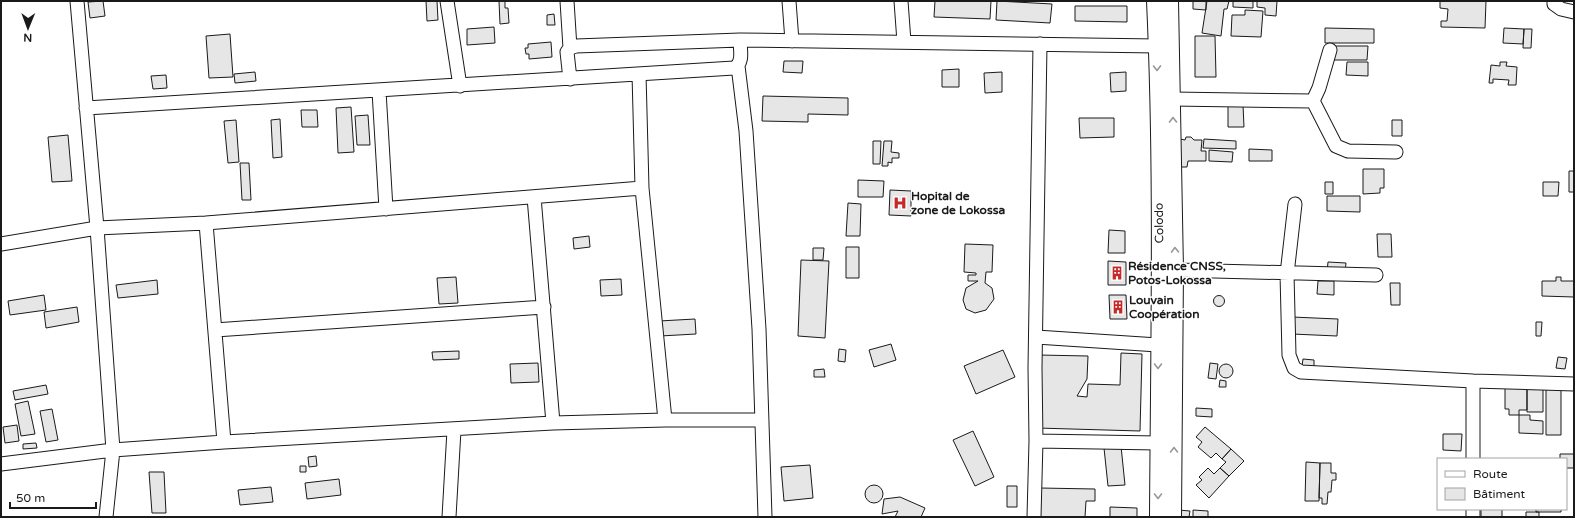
<svg xmlns="http://www.w3.org/2000/svg" width="1575" height="518" viewBox="0 0 1575 518" font-family="'Varela Round',sans-serif">
<rect width="100%" height="100%" fill="#fff"/>
<path fill="#e6e6e6" stroke="#1a1a1a" d="M103,1L105,16L90,18L88,2Z
M426,1H437L438,20L427,21Z
M499,1H505V8H508L509,23L500,24Z
M935,1H991L990,19L934,17Z
M997,1L1052,4L1050,23L996,20Z
M1193,1H1206V10L1193,9Z
M1207,1H1229L1227,9H1224L1221,36L1202,33Z
M1233,1H1253V8L1233,7Z
M1257,1H1277L1276,16L1265,15V8L1257,7Z
M1440,1H1486L1485,28L1441,27V21H1447L1448,9L1440,8Z
M1075,6H1127V22L1075,21Z
M1245,10L1263,11L1261,37L1231,36L1232,15H1245Z
M554,14L555,25H547V15Z
M494,27L495,43L467,45V29Z
M1325,28L1374,29V43H1325Z
M1504,28L1524,29L1523,44L1503,43Z
M1524,29H1532L1531,48H1523Z
M230,34L233,77L209,78L206,36Z
M1195,36H1215L1216,77H1195Z
M551,42L552,57L529,59V54H526L525,48H528V44Z
M1333,46H1368L1367,60H1333Z
M784,61H803L802,73L783,72Z
M1347,62H1368V76L1346,75Z
M1500,62H1507L1506,66L1517,67L1516,85H1508L1509,80L1493,79V83H1489L1491,65L1500,66Z
M959,69V87H942V70Z
M255,72L256,81L235,83L234,74Z
M1002,72V92L985,93L984,73Z
M1126,72V91L1111,92L1110,73Z
M166,75L167,88L153,89L151,76Z
M763,96L848,98V115L808,114V122L762,121Z
M1228,105H1243L1244,127H1228Z
M351,107L354,152L338,153L336,108Z
M301,110H317L318,127H302Z
M368,115L370,145H357L355,116Z
M1079,118H1114V137L1080,138Z
M280,119L282,157L273,158L271,120Z
M236,120L239,162L228,163L224,121Z
M1392,120H1402V136H1392Z
M68,135L72,181L52,182L48,137Z
M1186,137H1191L1194,140H1202L1201,151H1206V161H1188L1187,167H1180V139L1185,140Z
M1204,139L1236,141V149L1203,148Z
M873,141H881L880,164H873Z
M884,141H892L891,152L899,153V158H892V163L888,162V166H882Z
M1249,149L1272,150V161H1249Z
M1209,150L1233,152L1232,162L1209,161Z
M240,163H249L251,200H242Z
M1363,169H1384V188H1380V193L1363,194Z
M1569,171H1574V192H1569Z
M858,180L884,181L883,197H858Z
M1325,182H1333V194H1325Z
M1543,182H1559L1558,196H1543Z
M890,190L911,191V216L889,215Z
M1327,196H1360V212L1327,211Z
M848,203L861,204L860,236H846Z
M1109,230L1125,231V253H1108Z
M1377,234H1391L1392,257H1378Z
M589,236L590,247L574,249L573,238Z
M965,244L993,245L992,272H986L985,283L992,288L994,299L986,310L975,313L966,309L963,300L966,288L978,281H968V275H976V273L964,272Z
M846,247H859V278H846Z
M813,248H824L823,260H813Z
M801,260L829,261L825,338L798,336Z
M1108,261L1126,262V285H1108Z
M1328,262L1346,263L1345,273L1327,272Z
M456,277L458,303L439,304L437,278Z
M1556,277H1561V281H1574V297L1542,296V281H1556Z
M621,279L622,295L601,296L600,280Z
M157,280L158,294L118,298L116,285Z
M1318,281H1334V295L1317,294Z
M1390,283H1400V305H1391Z
M44,295L46,310L10,315L8,301Z
M1109,295H1126L1127,319H1110Z
M1213.5 301a5.5 5.5 0 1 1 11 0a5.5 5.5 0 1 1-11 0Z
M77,307L79,322L46,328L44,312Z
M1292,317L1338,319L1337,336L1292,334Z
M695,319L696,334L660,336L659,321Z
M1536,322H1542L1541,336H1536Z
M891,344L896,360L874,367L869,350Z
M839,349L846,350L845,362L838,361Z
M1003,350L1015,377L976,394L964,366Z
M459,351V359L433,360L432,352Z
M1121,353L1142,354L1140,431L1037,428L1039,355L1088,356L1087,379L1077,396L1087,397L1088,384L1120,385Z
M1558,357L1567,358L1565,369L1556,368Z
M1303,359L1314,360V367L1302,366Z
M538,363L539,382L511,383L510,364Z
M1210,363L1218,364L1216,379L1208,378Z
M1219 371a7 7 0 1 1 14 0a7 7 0 1 1-14 0Z
M824,369L825,377H814V370Z
M1220,380L1226,381V387H1219Z
M46,385L48,394L15,400L13,391Z
M1505,386H1527V410H1519V415H1509V409H1505Z
M1527,386L1543,387V412H1527Z
M1546,388H1561V435H1546Z
M28,401L35,434L21,436L15,404Z
M1196,408L1212,409V417L1196,416Z
M52,409L58,440L46,442L40,411Z
M1519,415H1530V420L1543,421V434L1519,433Z
M17,425L19,441L5,443L3,427Z
M1205,427L1231,449L1222,459L1216,453L1211,458L1198,447L1202,442L1196,437Z
M973,431L994,477L975,486L953,440Z
M1443,434H1462L1461,451L1443,450Z
M36,443L37,448L23,449V444Z
M1121,446L1125,485L1108,486L1104,448Z
M1231,449L1244,461L1229,476L1220,468L1226,462L1222,459Z
M1560,454H1574V468H1566V459H1560Z
M316,456L317,466L309,467L308,457Z
M1306,462L1320,463L1319,501H1305Z
M1320,463H1331V473H1336V480H1332L1331,492H1328L1327,504H1322V498H1319Z
M810,465L813,498L784,501L781,467Z
M300,466H306V472H300Z
M1208,468L1214,474L1220,468L1229,476L1209,498L1196,485L1202,480L1199,477Z
M149,472H164L166,513H152Z
M339,479L341,495L307,499L305,483Z
M865 494a9 9 0 1 1 18 0a9 9 0 1 1-18 0Z
M1007,486H1017V507H1007Z
M271,487L273,502L240,505L238,490Z
M1040,488L1095,489V501H1086L1085,517H1040Z
M900,497L925,508L921,517H895L898,511L882,514L884,499Z
M1110,507L1137,508V517H1110Z
M1481,509H1502V517H1481Z
M1536,509H1561V512H1536Z
M1178,510L1190,511L1189,517H1178Z
M1193,510L1208,511V517H1193Z
M1526,512H1539V517H1526Z"/>
<g fill="none" stroke-linecap="round" stroke-linejoin="round">
<g stroke="#1a1a1a" stroke-width="15">
<path id="minor" d="M77,1L97,228L113,450L106,517
M447,1L460,86
M567,1L570,48
M789,1L792,41
M901,1L904,42
M1554,1V4L1561,9L1574,12
M738,66L746,131L759,329L765,517
M639,74L642,188L665,420
M570,79L567,52L570,48L576,46L740,40L1157,46
M379,91L386,209
M1172,99L1313,101L1319,88L1330,50
M1313,101L1336,146L1348,151L1396,152
M86,108L734,68C744,63 740,50 740,40
M534,197L553,423
M1295,204L1287,274L1289,355L1294,368L1301,372L1473,381L1574,384
M206,223L224,442
M1,244L97,228L206,223L642,188
M1175,270L1376,275
M215,330L544,307
M1036,337L1158,345
M1473,381V459
M1036,441L1158,443
M1,464L113,450L224,442L553,423L665,420H762
M1473,509V517
M449,517L454,430
M1034,517L1036,441L1035,368L1040,44"/>
</g>
<g stroke="#1a1a1a" stroke-width="18">
<path id="major" d="M1155,1C1163,173 1159,345 1158,517
M1170,1L1175,270L1173,517"/>
</g>
<use href="#minor" stroke="#fff" stroke-width="13"/>
<use href="#major" stroke="#fff" stroke-width="16"/>
</g>
<defs><path id="oneway-chevron" d="M-2-3.5L2.5 0L-2 3.5" fill="none" stroke-width="1.6" stroke-linecap="round" stroke-linejoin="round"/></defs>
<g stroke="#989898">
<use href="#oneway-chevron" transform="translate(1157 68) rotate(89)"/>
<use href="#oneway-chevron" transform="translate(1173 120) rotate(-91)"/>
<use href="#oneway-chevron" transform="translate(1175 250) rotate(-91)"/>
<use href="#oneway-chevron" transform="translate(1158 366) rotate(90)"/>
<use href="#oneway-chevron" transform="translate(1174 450) rotate(-90)"/>
<use href="#oneway-chevron" transform="translate(1158 496) rotate(90)"/>
</g>
<defs>
<g id="hospital-bare" transform="scale(1.08)"><path d="M-5-5h3v3.5h4V-5h3V5h-3V1.5h-4V5h-3Z" fill="#c62828" stroke="#fff" stroke-width="2.5" paint-order="stroke"/></g>
<g id="building-bare" transform="scale(1.08)"><path d="M-4-6H4V6H1V3H-1V6H-4ZM-2.5-4.3h1.7v1.8h-1.7ZM.8-4.3h1.7v1.8H.8ZM-2.5-1h1.7V.8h-1.7ZM.8-1h1.7V.8H.8Z" fill="#c62828" stroke="#fff" stroke-width="2.5" paint-order="stroke"/></g>
</defs>
<g fill-rule="evenodd">
<use href="#hospital-bare" x="900" y="203"/>
<use href="#building-bare" x="1117" y="273"/>
<use href="#building-bare" x="1118" y="307"/>
</g>
<g text-anchor="middle" dominant-baseline="central" stroke-width="3" stroke-linejoin="round" paint-order="stroke">
<g font-size="12" font-weight="bold" fill="#1a1a1a" stroke="#fff" text-anchor="start">
<text x="911" y="196">Hopital de<tspan x="911" dy="14">zone de Lokossa</tspan></text>
<text x="1128" y="266">Résidence CNSS,<tspan x="1128" dy="14">Potos-Lokossa</tspan></text>
<text x="1129" y="300">Louvain<tspan x="1129" dy="14">Coopération</tspan></text>
</g>
<g font-size="12" fill="#1a1a1a" stroke="#fff">
<text transform="translate(1159 223) rotate(-91)">Colodo</text>
</g>
</g>
<rect width="1575" height="518" fill="none" stroke="#1a1a1a" stroke-width="4"/>
<rect x="1437" y="458" width="130" height="52" fill="#ffffff" stroke="#a3a3a3"/>
<rect x="1445" y="471" width="20" height="6" fill="#ffffff" stroke="#a3a3a3"/>
<text x="1473" y="478" font-size="12" fill="#1a1a1a">Route</text>
<rect x="1445" y="488" width="20" height="12" fill="#e6e6e6" stroke="#a3a3a3"/>
<text x="1473" y="498" font-size="12" fill="#1a1a1a">Bâtiment</text>
<g transform="translate(28 28) rotate(181)" stroke="#ffffff" stroke-width="3" paint-order="stroke">
<path d="M0-3L7 15L0 10L-7 15Z" fill="#1a1a1a"/>
<text y="-6" font-size="11" font-weight="bold" text-anchor="middle" fill="#1a1a1a">N</text>
</g>
<path d="M10 502v6h86v-6" fill="none" stroke="#1a1a1a" stroke-width="2"/>
<text x="16" y="502" font-size="12" fill="#1a1a1a" stroke="#ffffff" stroke-width="3" paint-order="stroke">50 m</text>
</svg>
